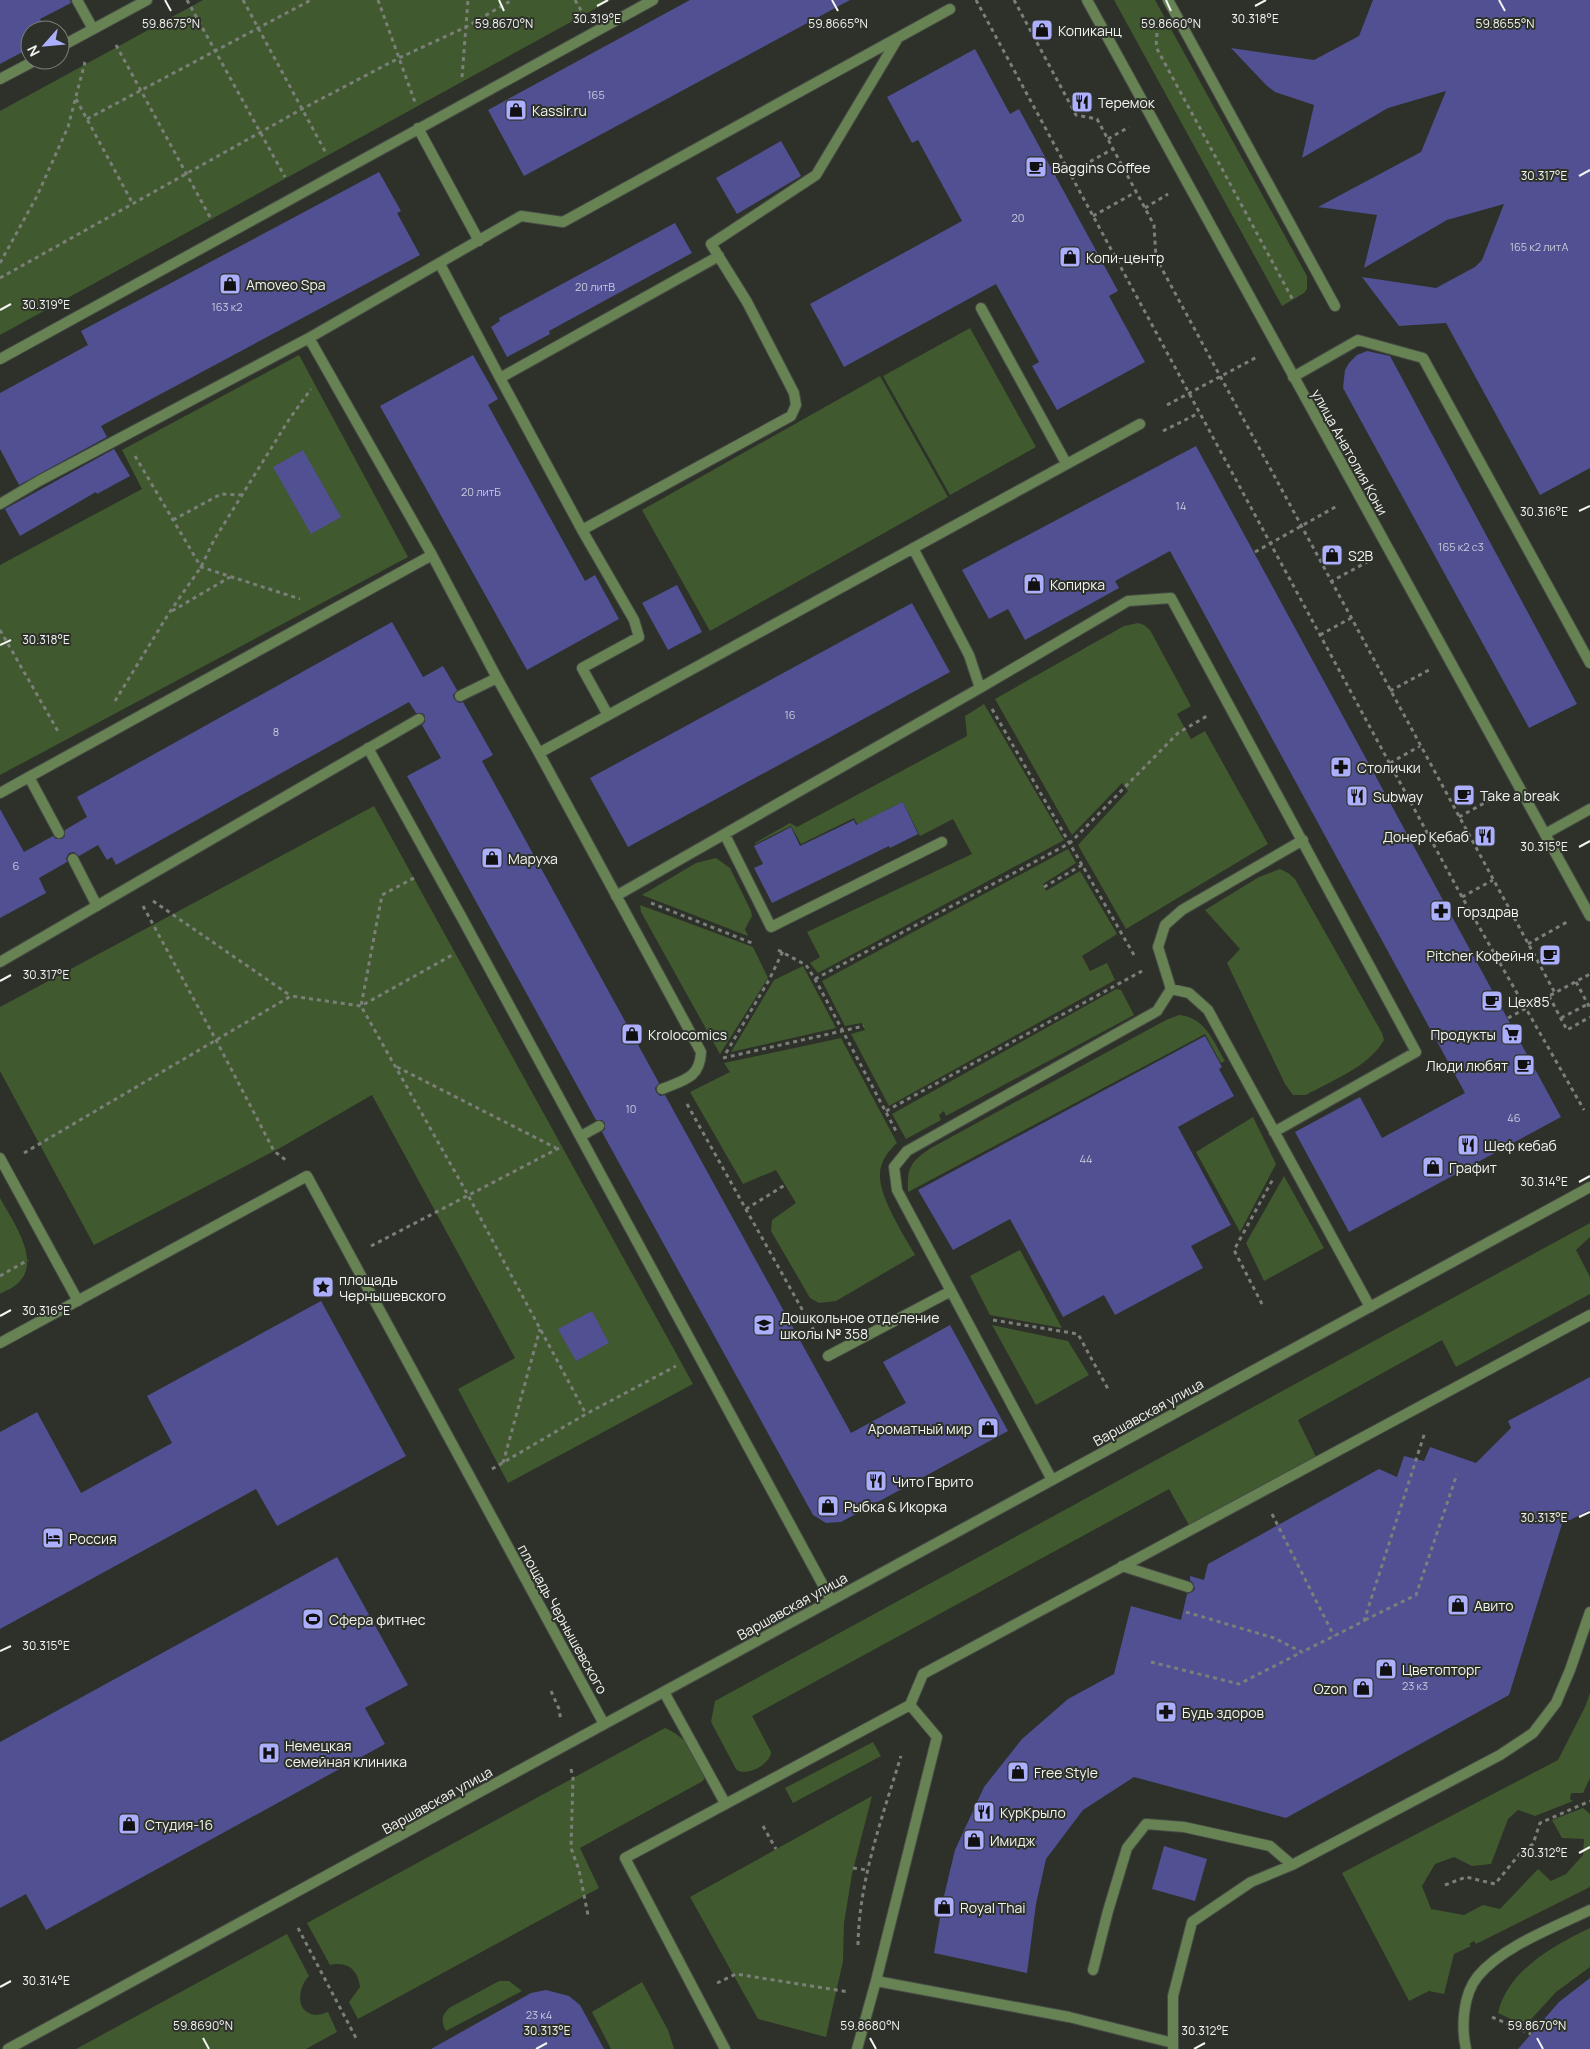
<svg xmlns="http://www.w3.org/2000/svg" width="1590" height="2049" viewBox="0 0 1590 2049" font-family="Manrope,sans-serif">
<rect width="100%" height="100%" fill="#2d312a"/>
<path fill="#40592e" d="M203,0H611L0,335V111Z
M1114,0H1155L1307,276V289L1304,293L1282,306Z
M970,328L1036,447L950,495L883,376Z
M299,355L408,557L0,775V565L142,489L122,450Z
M880,376L948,497L710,631L642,510Z
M1138,623L1144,625L1150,630L1191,706L1177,714L1191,739L1205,731L1268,844L1126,929L1078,845L1128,791L1122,783L1072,835L995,699L1124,626Z
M984,704L1064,840L818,973L810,963L820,957L807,932L972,854L953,819L920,836L903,802L858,825L854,818L801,844L791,826L755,844V843L790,823L797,827L967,736L965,716Z
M374,806L693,1384L508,1483L458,1389L515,1358L372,1095L280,1148L94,1245L0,1071V1007Z
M1068,849L1076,863L1043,884L1046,891L1080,871L1117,934L1082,956L1090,971L1107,963L1115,980L889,1106L851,1034L865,1030L862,1023L845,1026L822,981Z
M716,858L730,868L751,911L752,916L745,929L748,936L642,895L696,863Z
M1280,869L1288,873L1295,879L1382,1033L1384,1040C1370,1066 1331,1081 1306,1095H1293L1285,1084L1227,963L1240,949L1205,910L1259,877Z
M640,905L753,947L768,978L720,1054L641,912Z
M803,966L836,1028L731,1052L774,980Z
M1116,989L1121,990L1134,1015L946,1116L944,1111L939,1115L941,1120L906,1139L892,1114Z
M1179,1015C1205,1017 1213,1041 1225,1061L1221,1063L1205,1034L908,1192C907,1168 910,1162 931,1148L1166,1020Z
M841,1038L897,1143C888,1151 881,1161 880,1173C878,1196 904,1235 915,1255L836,1301L819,1303L810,1298L771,1231L772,1220L796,1203L776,1170L743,1184L690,1092L730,1072L724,1063Z
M1253,1117L1276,1164L1240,1232L1196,1152Z
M1284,1176L1324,1248L1264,1281L1246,1243Z
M0,1198C12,1220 43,1262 17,1284C13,1288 5,1291 0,1294Z
M1590,1223V1237L1576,1250L1590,1277V1294L1456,1367L1442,1340L1298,1420L1317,1459L1190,1527L1169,1489L752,1716L771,1752C771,1764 745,1778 736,1769L711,1722L715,1701Z
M1020,1250L1062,1328L990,1315L970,1276Z
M992,1325L1068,1341L1089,1375L1036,1405Z
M1590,1693V1778L1583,1793H1571L1570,1799L1573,1801L1535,1816L1518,1810L1508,1819L1491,1864L1472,1866L1454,1857L1435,1864L1422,1886L1431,1909L1464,1915L1483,1905L1500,1909L1538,1869L1551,1881L1566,1874L1583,1855L1584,1839L1562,1838L1552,1820L1583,1808L1590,1814V1887L1476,1944L1474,1941L1469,1944L1471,1946L1454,1954L1444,1994L1429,1991L1409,2001L1342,1873L1558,1760L1585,1707Z
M665,1728C690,1739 693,1753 705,1776L703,1781L580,1848L599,1888L358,2019L349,2002L360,1987C358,1969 347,1961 330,1965L307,1923Z
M873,1742L881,1756L793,1803L785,1788Z
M872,1796L852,1874L844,1923L843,1961L826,2037L758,2019L690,1897Z
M1590,1928V1967L1556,1992L1525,2026L1498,2013C1507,1971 1554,1945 1590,1928Z
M287,1934L309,1976C298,1987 294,2013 316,2015C319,2015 324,2013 328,2012L337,2032L306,2049H76Z
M499,1981H509L522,1991L446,2031C441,2022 441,2016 449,2008Z
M642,1982L668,2030L674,2049H611L592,2012Z"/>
<path fill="#505093" d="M0,0H70L71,3L40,19L46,30H30V48L0,64Z
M690,0H850L524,176L488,110Z
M1373,0H1590V468L1540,495L1446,323L1399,326L1362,277L1436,288L1475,267L1482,260L1504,204L1447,220L1364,268L1377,215L1318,207L1421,152L1446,91L1388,108L1302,158L1314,105L1275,92L1266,85L1231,48L1314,60L1359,36Z
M975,49L1010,114L1019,109L1118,291L1109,296L1145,362L1057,410L1032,366L1039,362L996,284L844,367L810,304L962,221L918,140L912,143L887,97Z
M781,141L801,176L737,214L716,178Z
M379,172L401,211L397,213L420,255L101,426L107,437L19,485L0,449V393L88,345L81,331Z
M675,223L692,253L549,331L550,334L507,357L491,327L500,321L499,318Z
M1367,351L1390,356L1577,704L1529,728L1343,388L1345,370L1349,363L1357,355Z
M473,355L498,399L488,405L585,581L595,575L619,619L527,670L380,406Z
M1196,446L1561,1117L1349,1232L1295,1132L1360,1097L1382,1138L1465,1093L1170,551L1115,581L1119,588L1025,640L1008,609L989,619L962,570Z
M114,449L130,476L97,494L96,492L20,536L5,509Z
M303,450L341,517L311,534L273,467Z
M677,585L702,632L668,650L642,603Z
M912,603L950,672L628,847L590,778Z
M392,622L423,677L443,666L457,690L453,695L454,699L459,703L463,702L493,755L482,761L659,1083L655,1088L656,1092L660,1096L665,1095L851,1433L906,1403L883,1362L950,1325L1008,1431L841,1522L826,1523L813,1515L602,1132L605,1129V1123L602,1120H596L407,776L441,758L422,725L425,722V716L422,713H416L409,702L116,865L112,857L107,860L98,845L79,856L74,852L69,853L66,858L67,862L39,878L46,893L0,918V809L24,852L53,836L56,839H62L65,836V830L87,817L77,797Z
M903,802L918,834L890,848L889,846L772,903L754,868L763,864L754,846L791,827L800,846L854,820L856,825Z
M1205,1036L1222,1067L1219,1069L1234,1096L1178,1127L1231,1225L1191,1246L1203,1268L1115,1315L1104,1295L1063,1317L1010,1219L953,1250L918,1190Z
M321,1301L406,1456L277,1526L256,1489L0,1629V1432L37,1412L81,1493L172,1443L147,1396Z
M592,1311L609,1343L576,1361L558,1329Z
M1590,1377V1510L1562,1524L1509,1695L1286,1818L1134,1777L1083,1810L1046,1859L1036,1904L1027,1973L934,1953L943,1900L955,1850L984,1787L1022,1739L1068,1699L1114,1674L1131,1606L1181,1620L1187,1594L1192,1592L1195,1589L1193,1583L1190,1580V1576L1204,1580L1208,1564L1379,1469L1397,1477L1404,1456L1424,1461L1430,1447L1476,1463L1511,1428L1508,1421Z
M337,1557L408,1685L365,1708L385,1744L46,1930L26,1894L0,1908V1742Z
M1164,1846L1207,1859L1195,1901L1152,1889Z
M1590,1978V2049H1518L1559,2002Z
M546,1990L569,1996L580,2005L604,2049H431L531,1993Z"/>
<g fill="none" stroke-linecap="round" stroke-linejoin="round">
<g stroke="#484c46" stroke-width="12">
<path id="service" d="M77,0L93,29
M1168,0L1335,306
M60,47L147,0
M0,79L36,60
M418,128L479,241
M440,264L500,378L719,256
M981,308L1066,463
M0,359L653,0
M1293,377L1358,340L1423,358L1590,663
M500,378L582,530L791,416L796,405L794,393L747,302L711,244L816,175L898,38
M0,504L39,481L309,338
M582,530L634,620L639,637L582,668L608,715
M913,548L969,655L980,688
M460,696L497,678
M368,748L462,918L831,1600
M539,753L1140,424
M29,777L432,555
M0,793L29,777L59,833
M1545,834L1590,809
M725,835L771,927L942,842
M73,859L97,906
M616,896L980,688L1128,601L1171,598L1416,1052L1274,1132
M0,962L419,719
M1171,989L1158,947L1165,925L1182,910L1303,840
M662,1089C684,1080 700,1078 701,1052L539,753L497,678L432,555L309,338L521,216L563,222L950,9
M581,1136L599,1126
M828,1356L951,1291
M1052,1480L897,1190L894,1167L907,1151L1157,1011L1171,989L1189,993L1208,1010L1370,1307
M1122,1566L1188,1587
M664,1692L725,1803
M910,1705L937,1737L876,1981L1069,2017L1173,2043V2049
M1093,1970L1108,1911L1127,1848L1146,1824L1184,1827L1270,1846L1292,1865L1500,1755L1533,1733L1556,1703L1570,1670L1590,1612
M1173,2043V1996L1192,1922L1251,1882L1292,1865
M725,2049L625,1858L910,1705L923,1674L1590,1315
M857,2049L876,1981
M1466,2049C1461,2026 1463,1994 1478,1976C1503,1946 1555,1927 1590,1910"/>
</g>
<g stroke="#484c46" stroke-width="12">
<path id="minor" d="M1087,0L1590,916
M0,1158L78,1301
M0,1343L307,1176L604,1724"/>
</g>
<g stroke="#484c46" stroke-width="12">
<path id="tertiary" d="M8,2049L1590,1187"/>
</g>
<path stroke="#7b7f79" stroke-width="3" stroke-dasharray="4 4" stroke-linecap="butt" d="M187,0L285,177
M243,0L326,153
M378,0L416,105
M575,0L582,12
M976,0L1462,897L1584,1110
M1014,0L1076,115L1097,119L1154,225L1156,258L1555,993
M1157,33L1156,47L1293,300
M116,45L210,217
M462,77L468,0
M76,99L133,204
M87,119L311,0
M1108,139L1129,127
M1069,173L1113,149
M1145,208L1168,194
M1093,216L1136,192
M0,263L37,196L68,127L85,62
M0,278L302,109L399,58L466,27L512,0
M1167,405L1257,357
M1163,431L1199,413
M135,456L201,567L300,599
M173,520L221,494L242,495
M1255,552L1337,506
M1330,582L1369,561
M172,611L230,577
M0,630L59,733
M1320,635L1351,618
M1390,691L1429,670
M115,701L169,613L201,567L214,540L290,418L311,389
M992,709L1134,955
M1390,763L1420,746
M1459,817L1497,796
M414,878L382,895L361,1006L468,1195L586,1414
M1044,887L1082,865
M1462,897L1493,880
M153,901L291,996
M651,903L752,943
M143,906L216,1040L274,1151L287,1161
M1528,944L1567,922
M778,950L806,965L815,979L896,1131
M815,979L1070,843L1178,733L1207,716
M1576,982L1590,1008
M1549,996L1567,1030L1590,1017
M1508,1018L1590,974
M1561,1018L1588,1004
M726,1053L769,980L783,951L782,949
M723,1058L864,1026
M397,1067L556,1148
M687,1104L817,1336
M886,1111L1142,971
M24,1153L291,996L361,1006L454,954
M746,1209L785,1185
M371,1246L561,1147
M0,1276L28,1260
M1262,1304L1234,1250L1273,1179
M993,1320L1078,1334L1108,1389
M503,1463L540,1329
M492,1469L586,1414L676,1366
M1272,1514L1334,1636
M1186,1612L1274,1638L1302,1652L1364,1621L1425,1432
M1365,1620L1416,1595L1457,1474
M1151,1662L1239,1684L1302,1652
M551,1691L559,1709L561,1721
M571,1769L573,1778L571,1848L579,1870L588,1915
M763,1826L776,1849
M853,1868L867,1870
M1445,1885L1466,1877L1495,1884L1522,1851L1533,1844L1540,1823L1590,1801
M298,1928L356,2038
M858,1945C859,1880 882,1818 901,1756
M717,1983L736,1974L849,1992
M1492,2017L1531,2034"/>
<use href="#service" stroke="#678354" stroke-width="10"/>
<use href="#minor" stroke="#678354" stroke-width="10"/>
<use href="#tertiary" stroke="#678354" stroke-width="10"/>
</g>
<path fill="none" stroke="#f1f4ef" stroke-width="2" d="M165,0L171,11M499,0L504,11M832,0L838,11M1166,0L1171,11M1499,0L1505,11M597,6L608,0M1255,6L1266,0M1579,176L1590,170M0,310L11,304M1579,511L1590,506M0,645L11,640M1579,847L1590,841M0,981L11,975M1579,1182L1590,1176M0,1316L11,1310M1579,1517L1590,1512M0,1651L11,1646M1579,1853L1590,1847M0,1987L11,1981M203,2038L209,2049M870,2038L876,2049M1537,2038L1543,2049M536,2049L547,2043M1194,2049L1205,2043"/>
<defs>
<g id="shop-square" transform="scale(1.125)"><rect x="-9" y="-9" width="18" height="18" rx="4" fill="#acaffb" stroke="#2d312a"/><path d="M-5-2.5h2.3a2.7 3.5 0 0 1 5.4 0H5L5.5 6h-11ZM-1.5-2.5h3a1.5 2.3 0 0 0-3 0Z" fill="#111"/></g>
<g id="restaurant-square" transform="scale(1.125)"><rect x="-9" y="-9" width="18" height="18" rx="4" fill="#acaffb" stroke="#2d312a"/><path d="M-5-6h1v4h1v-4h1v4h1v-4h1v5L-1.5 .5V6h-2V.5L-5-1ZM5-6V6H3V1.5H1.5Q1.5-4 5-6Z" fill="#111"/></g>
<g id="cafe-square" transform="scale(1.125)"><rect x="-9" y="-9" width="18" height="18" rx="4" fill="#acaffb" stroke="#2d312a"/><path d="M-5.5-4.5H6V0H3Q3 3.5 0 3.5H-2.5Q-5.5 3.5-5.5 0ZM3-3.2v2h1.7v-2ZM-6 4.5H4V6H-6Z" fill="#111"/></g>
<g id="pharmacy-square" transform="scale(1.125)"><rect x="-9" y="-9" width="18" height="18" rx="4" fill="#acaffb" stroke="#2d312a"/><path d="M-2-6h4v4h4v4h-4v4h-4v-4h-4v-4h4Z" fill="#111"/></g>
<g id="supermarket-square" transform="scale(1.125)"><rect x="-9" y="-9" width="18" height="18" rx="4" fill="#acaffb" stroke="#2d312a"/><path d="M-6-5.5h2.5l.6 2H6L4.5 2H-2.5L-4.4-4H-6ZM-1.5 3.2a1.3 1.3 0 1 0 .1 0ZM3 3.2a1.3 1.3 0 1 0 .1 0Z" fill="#111"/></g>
<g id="sight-square" transform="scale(1.125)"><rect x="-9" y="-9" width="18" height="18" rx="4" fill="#acaffb" stroke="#2d312a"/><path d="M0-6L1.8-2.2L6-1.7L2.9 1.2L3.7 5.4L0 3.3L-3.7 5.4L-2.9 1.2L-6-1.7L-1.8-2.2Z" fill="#111"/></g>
<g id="school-square" transform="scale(1.125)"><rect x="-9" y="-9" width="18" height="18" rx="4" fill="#acaffb" stroke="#2d312a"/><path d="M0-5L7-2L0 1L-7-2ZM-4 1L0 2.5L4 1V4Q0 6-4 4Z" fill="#111"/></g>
<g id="hotel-square" transform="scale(1.125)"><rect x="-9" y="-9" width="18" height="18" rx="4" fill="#acaffb" stroke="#2d312a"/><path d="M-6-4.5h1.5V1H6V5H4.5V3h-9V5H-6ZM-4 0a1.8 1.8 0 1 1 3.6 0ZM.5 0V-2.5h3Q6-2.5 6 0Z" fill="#111"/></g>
<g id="stadium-square" transform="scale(1.125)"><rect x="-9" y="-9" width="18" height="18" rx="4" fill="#acaffb" stroke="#2d312a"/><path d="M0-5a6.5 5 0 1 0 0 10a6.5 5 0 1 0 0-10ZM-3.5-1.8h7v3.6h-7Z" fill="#111"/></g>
<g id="hospital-square" transform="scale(1.125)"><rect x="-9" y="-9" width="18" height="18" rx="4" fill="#acaffb" stroke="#2d312a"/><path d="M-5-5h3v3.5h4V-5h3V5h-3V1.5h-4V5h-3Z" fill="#111"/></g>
</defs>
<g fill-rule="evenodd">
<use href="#shop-square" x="1042" y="30"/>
<use href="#restaurant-square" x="1082" y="102"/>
<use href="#shop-square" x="516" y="110"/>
<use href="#cafe-square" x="1036" y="167"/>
<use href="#shop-square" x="1070" y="257"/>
<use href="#shop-square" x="230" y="284"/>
<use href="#shop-square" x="1332" y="555"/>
<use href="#shop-square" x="1034" y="584"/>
<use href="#pharmacy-square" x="1341" y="767"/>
<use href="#cafe-square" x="1464" y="795"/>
<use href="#restaurant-square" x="1357" y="796"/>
<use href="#restaurant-square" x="1485" y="836"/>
<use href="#shop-square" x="492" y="858"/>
<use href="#pharmacy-square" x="1441" y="911"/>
<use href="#cafe-square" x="1550" y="955"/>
<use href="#cafe-square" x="1492" y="1001"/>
<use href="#shop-square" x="632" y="1034"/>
<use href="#supermarket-square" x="1512" y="1034"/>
<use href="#cafe-square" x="1524" y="1065"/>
<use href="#restaurant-square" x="1468" y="1145"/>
<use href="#shop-square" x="1433" y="1167"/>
<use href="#sight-square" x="323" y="1287"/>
<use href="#school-square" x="764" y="1325"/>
<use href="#shop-square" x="988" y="1428"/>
<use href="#restaurant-square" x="876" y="1481"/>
<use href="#shop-square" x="828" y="1506"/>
<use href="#hotel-square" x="53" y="1538"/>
<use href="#shop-square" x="1458" y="1605"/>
<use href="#stadium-square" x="313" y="1619"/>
<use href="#shop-square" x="1386" y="1669"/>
<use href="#shop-square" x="1363" y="1688"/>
<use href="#pharmacy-square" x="1166" y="1712"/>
<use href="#hospital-square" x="269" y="1753"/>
<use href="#shop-square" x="1018" y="1772"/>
<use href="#restaurant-square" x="984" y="1812"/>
<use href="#shop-square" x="129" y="1824"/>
<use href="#shop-square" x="974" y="1840"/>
<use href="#shop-square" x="944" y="1907"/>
</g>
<g text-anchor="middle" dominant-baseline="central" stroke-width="4" stroke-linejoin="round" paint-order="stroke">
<g font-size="11" fill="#c9cbd8">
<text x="596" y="94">165</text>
<text x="1018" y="217">20</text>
<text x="1539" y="246">165 к2 литА</text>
<text x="595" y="286">20 литВ</text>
<text x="227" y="306">163 к2</text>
<text x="481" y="491">20 литБ</text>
<text x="1181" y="505">14</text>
<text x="1461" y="546">165 к2 с3</text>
<text x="790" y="714">16</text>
<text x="276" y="731">8</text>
<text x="16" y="865">6</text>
<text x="631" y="1108">10</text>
<text x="1514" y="1117">46</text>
<text x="1086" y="1158">44</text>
<text x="1415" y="1685">23 к3</text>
<text x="539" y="2014">23 к4</text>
</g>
<g font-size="14" fill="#f1f4ef" stroke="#2d312a" text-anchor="start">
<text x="1058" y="30">Копиканц</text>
<text x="1098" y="102">Теремок</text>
<text x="532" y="110">Kassir.ru</text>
<text x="1052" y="167">Baggins Coffee</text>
<text x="1086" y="257">Копи-центр</text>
<text x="246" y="284">Amoveo Spa</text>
<text x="1348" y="555">S2B</text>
<text x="1050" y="584">Копирка</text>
<text x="1357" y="767">Столички</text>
<text x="1480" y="795">Take a break</text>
<text x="1373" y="796">Subway</text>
<text x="1469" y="836" text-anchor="end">Донер Кебаб</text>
<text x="508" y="858">Маруха</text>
<text x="1457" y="911">Горздрав</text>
<text x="1534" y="955" text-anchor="end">Pitcher Кофейня</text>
<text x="1508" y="1001">Цех85</text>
<text x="648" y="1034">Krolocomics</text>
<text x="1496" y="1034" text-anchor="end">Продукты</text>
<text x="1508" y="1065" text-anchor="end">Люди любят</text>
<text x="1484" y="1145">Шеф кебаб</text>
<text x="1449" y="1167">Графит</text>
<text x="339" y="1279">площадь<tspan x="339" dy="16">Чернышевского</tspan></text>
<text x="780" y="1317">Дошкольное отделение<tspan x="780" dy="16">школы № 358</tspan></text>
<text x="972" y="1428" text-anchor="end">Ароматный мир</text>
<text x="892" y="1481">Чито Гврито</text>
<text x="844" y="1506">Рыбка &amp; Икорка</text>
<text x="69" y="1538">Россия</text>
<text x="1474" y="1605">Авито</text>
<text x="329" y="1619">Сфера фитнес</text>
<text x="1402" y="1669">Цветопторг</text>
<text x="1347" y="1688" text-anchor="end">Ozon</text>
<text x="1182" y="1712">Будь здоров</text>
<text x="285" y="1745">Немецкая<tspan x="285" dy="16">семейная клиника</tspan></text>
<text x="1034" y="1772">Free Style</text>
<text x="1000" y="1812">КурКрыло</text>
<text x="145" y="1824">Студия-16</text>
<text x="990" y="1840">Имидж</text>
<text x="960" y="1907">Royal Thai</text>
</g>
<g font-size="14" fill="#f1f4ef" stroke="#2d312a">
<text transform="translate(1350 452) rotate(61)">улица Анатолия Кони</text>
<text transform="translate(1148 1412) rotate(-29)">Варшавская улица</text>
<text transform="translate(792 1606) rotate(-29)">Варшавская улица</text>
<text transform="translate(563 1619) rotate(61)">площадь Чернышевского</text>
<text transform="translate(437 1800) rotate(-29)">Варшавская улица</text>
</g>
</g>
<g font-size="12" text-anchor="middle" fill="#f1f4ef" stroke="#2d312a" stroke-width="4" stroke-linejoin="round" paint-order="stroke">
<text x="1255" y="23">30.318°E</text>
<text x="597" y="23">30.319°E</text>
<text x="171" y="28">59.8675°N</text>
<text x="504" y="28">59.8670°N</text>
<text x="838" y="28">59.8665°N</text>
<text x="1171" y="28">59.8660°N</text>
<text x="1505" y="28">59.8655°N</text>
<text x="1544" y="180">30.317°E</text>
<text x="46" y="309">30.319°E</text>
<text x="1544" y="516">30.316°E</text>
<text x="46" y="644">30.318°E</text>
<text x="1544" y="851">30.315°E</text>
<text x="46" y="979">30.317°E</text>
<text x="1544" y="1186">30.314°E</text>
<text x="46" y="1315">30.316°E</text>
<text x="1544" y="1522">30.313°E</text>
<text x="46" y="1650">30.315°E</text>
<text x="1544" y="1857">30.312°E</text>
<text x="46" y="1985">30.314°E</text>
<text x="203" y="2030">59.8690°N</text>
<text x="870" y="2030">59.8680°N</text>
<text x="1537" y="2030">59.8670°N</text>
<text x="547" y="2035">30.313°E</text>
<text x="1205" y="2035">30.312°E</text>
</g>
<g transform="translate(45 45) rotate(243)"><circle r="24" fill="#2d312a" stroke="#7b7f79"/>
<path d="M0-4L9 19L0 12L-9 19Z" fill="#acaffb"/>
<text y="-8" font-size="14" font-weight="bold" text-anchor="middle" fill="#f1f4ef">N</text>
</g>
</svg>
